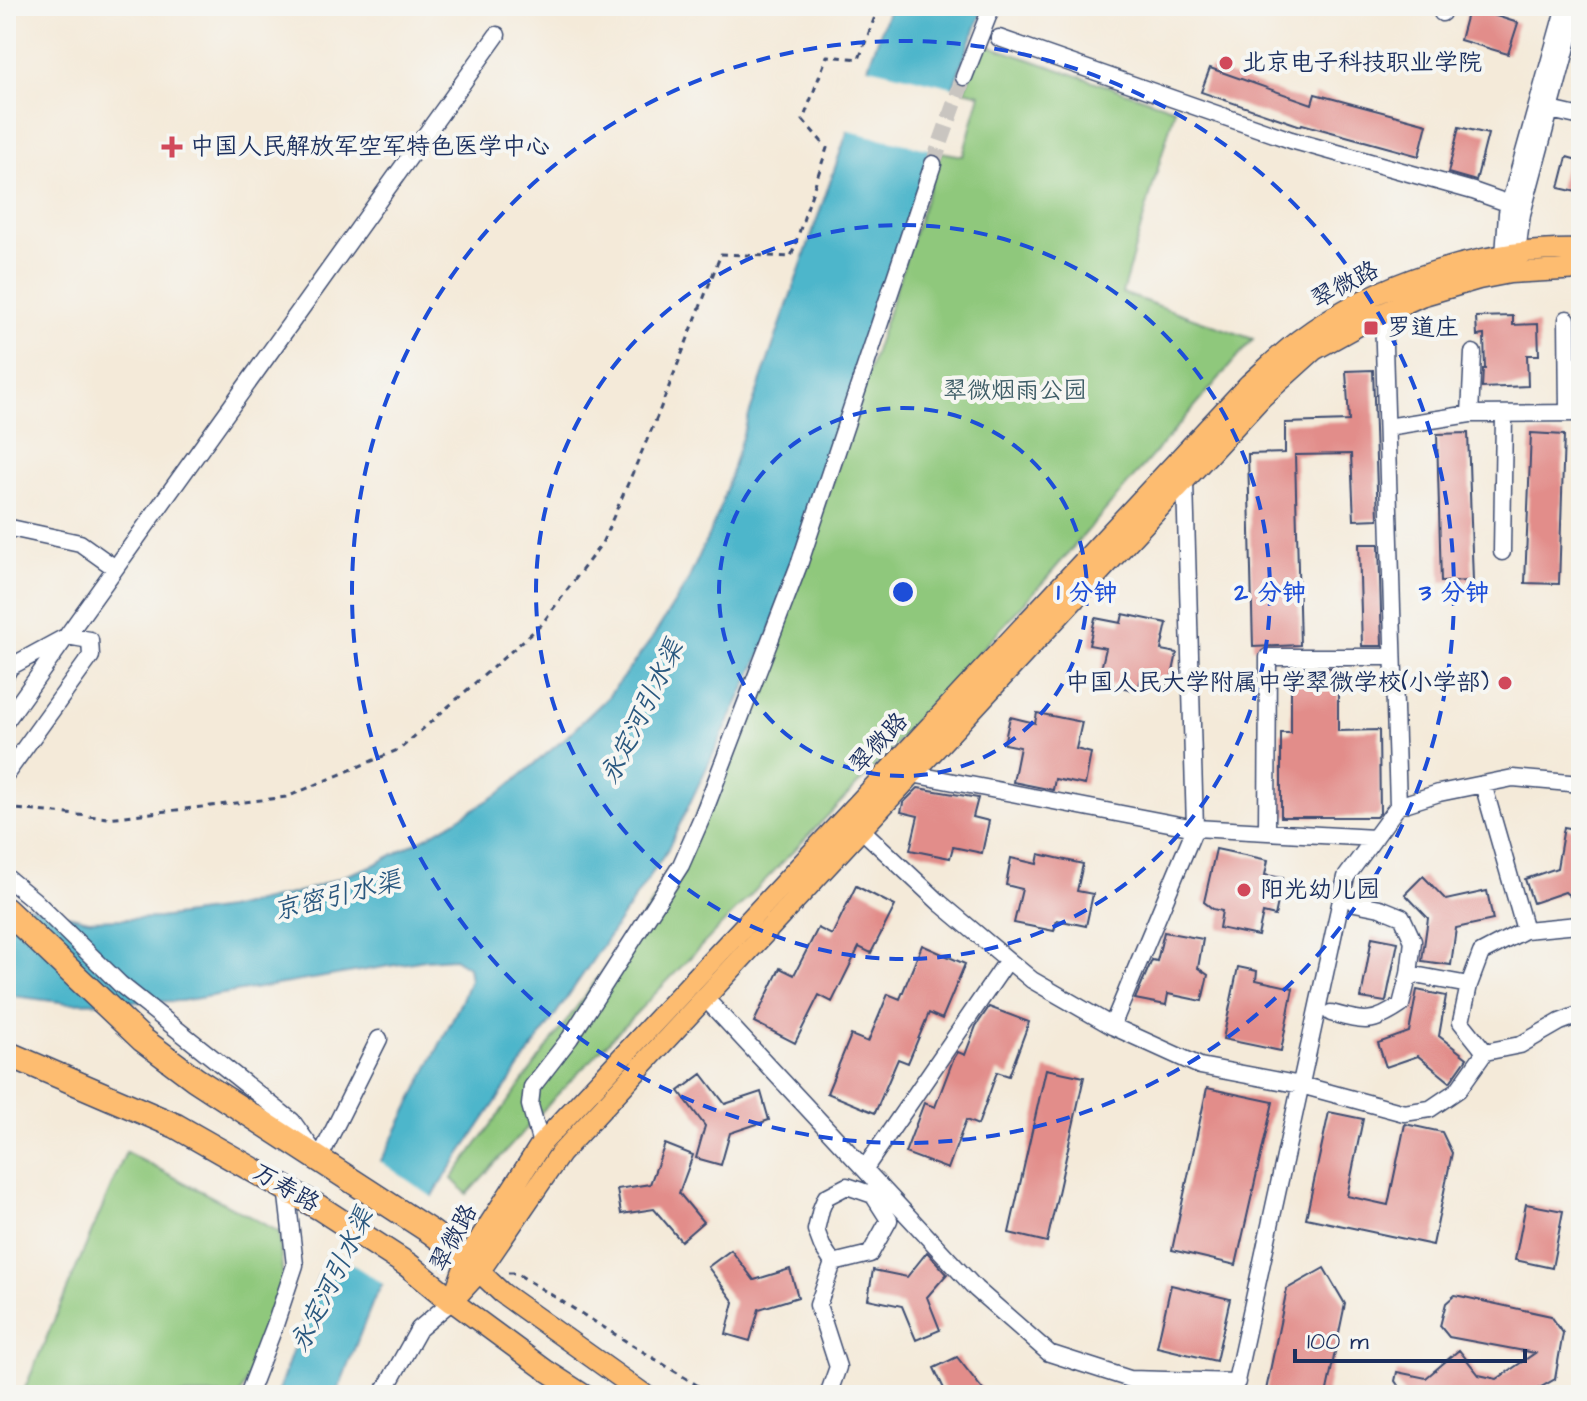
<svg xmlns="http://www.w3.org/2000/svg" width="1587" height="1401" viewBox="0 0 1587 1401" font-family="'Architects Daughter','LXGW WenKai TC',sans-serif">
<rect width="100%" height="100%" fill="#f6f6f2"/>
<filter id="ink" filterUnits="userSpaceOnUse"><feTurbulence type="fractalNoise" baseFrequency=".0125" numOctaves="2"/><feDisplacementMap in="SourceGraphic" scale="16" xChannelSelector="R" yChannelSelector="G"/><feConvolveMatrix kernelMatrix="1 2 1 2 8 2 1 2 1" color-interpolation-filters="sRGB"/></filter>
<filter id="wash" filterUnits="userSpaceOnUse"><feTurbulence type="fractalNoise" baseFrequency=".006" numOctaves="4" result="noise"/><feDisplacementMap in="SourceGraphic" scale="32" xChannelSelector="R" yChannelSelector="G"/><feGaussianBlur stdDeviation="1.8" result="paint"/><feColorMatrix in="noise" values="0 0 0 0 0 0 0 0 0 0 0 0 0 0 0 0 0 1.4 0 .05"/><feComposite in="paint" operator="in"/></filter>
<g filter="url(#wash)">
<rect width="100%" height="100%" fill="#f4ead9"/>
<path fill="#8fc87b" stroke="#557c6c" stroke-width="2" d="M984,44L1175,109L1122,293L1253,339L1046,579L867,775L555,1097L467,1194L452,1179L668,881L809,551L941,152L963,156L980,94L964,90Z
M126,1152L279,1232L283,1280L251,1370L240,1395H22Z"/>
<path fill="#4db6cb" stroke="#347294" stroke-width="2" d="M890,6H984L954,84L767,641L667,851L438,1187L374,1299L336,1395H277L324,1261L387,1150L461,1002L470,980L468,967L454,958L425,960L181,1001L68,1003L7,995L6,901L89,920L159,918L227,909L304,891L374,865L443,828L500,793L563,740L607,698L651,640L687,583L719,512L748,418L847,133L871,58Z"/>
<path fill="#f4ead9" d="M864,66L957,88L936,151L844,130Z
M377,1159L435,1199L386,1286L327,1248Z"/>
<g id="blocks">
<path fill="#e28d8a" d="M1469,6H1496L1493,15L1518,23L1508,54L1460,40Z
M1210,68L1312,104L1315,94L1427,124L1419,156L1302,124L1301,126L1201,92Z
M1459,127L1488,134L1476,181L1448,173Z
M1567,157L1581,161V193L1559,188Z
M1513,316V325L1538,324L1539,355H1527L1528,386L1482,388L1483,369H1485L1484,335L1477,336L1476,317Z
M1373,370L1378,519L1354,520L1351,454L1295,455L1300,645L1253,647L1248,454L1285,453V423L1349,421L1346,371Z
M1468,433L1473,581L1441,582L1437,434Z
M1531,433L1564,435L1559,584L1525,583Z
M1359,544H1379L1382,646H1362Z
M1123,614L1167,623L1161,650L1177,653L1170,686L1141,679L1138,691L1098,682L1106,648L1089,645L1095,618L1121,623Z
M1291,668H1338V731L1379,730L1380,813L1376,817H1281V733H1291Z
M1037,713L1082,722L1076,749L1091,753L1085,785L1055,779L1053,790L1013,782L1020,747L1004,744L1010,717L1035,723Z
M918,788L978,798L973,817L989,821L982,853L953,847L950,858L910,850L918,816L901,812L903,803Z
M1564,827L1581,830V906L1565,892L1533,903L1525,879L1557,868Z
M1216,849L1268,860L1265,875L1283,878L1275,916L1263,913L1258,936L1219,928L1222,911L1213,909L1204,902Z
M1039,854L1083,864L1077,891L1093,894L1086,926L1057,920L1054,931L1014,923L1022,889L1006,885L1011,858L1037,864Z
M1423,876L1446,900L1487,891L1493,920L1456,928L1451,965L1422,961L1428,918L1405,894Z
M856,886L895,906L871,953L859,947L832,1002L819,995L795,1043L754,1022L780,968L794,975L818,928L832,935Z
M1164,932L1203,939L1198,968L1208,975L1202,1001L1168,994L1166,1005L1135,999L1152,960L1157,961Z
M1372,937L1398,942L1386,1001L1385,1002L1361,998Z
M922,945L965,964L942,1019L929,1013L908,1063L898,1059L875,1113L827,1093L851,1035L868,1042L888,994L900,999Z
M1238,967L1257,971L1256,980L1293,988L1281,1051L1223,1039Z
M1417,990L1446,996L1439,1036L1467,1058L1450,1082L1418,1056L1386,1067L1378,1043L1409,1032Z
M989,1007L1029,1022L1009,1076L997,1072L978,1125L966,1120L948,1169L905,1153L924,1103L935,1107L953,1060L958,1052L965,1055L976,1026Z
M1046,1069L1084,1077L1047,1242L1009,1233Z
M702,1074L725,1104L761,1092L769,1120L730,1133L721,1165L696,1158L705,1126L679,1091Z
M1207,1088L1273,1102L1236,1265L1172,1250Z
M1329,1112L1363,1119L1347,1196L1388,1205L1405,1124L1442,1132L1452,1153L1433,1245L1306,1218Z
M665,1144L693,1155L679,1193L703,1222L681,1241L654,1209L621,1214L617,1189L650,1184Z
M1526,1204L1563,1211L1552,1268L1515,1260Z
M731,1250L754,1280L790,1269L798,1297L759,1309L750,1341L726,1334L734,1302L708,1267Z
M927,1252L947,1274L927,1297L940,1330L916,1340L902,1306L868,1299L873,1270L907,1277Z
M1324,1268L1345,1304L1326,1395H1265L1287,1289Z
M1171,1285L1230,1299L1216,1361L1157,1347Z
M1455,1295L1551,1316L1563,1333L1555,1379L1527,1395H1405L1395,1381L1397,1372L1426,1378L1459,1350L1479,1375L1497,1379L1535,1353L1449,1337L1440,1326L1446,1303Z
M957,1357L987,1395H947L934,1368Z"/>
</g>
</g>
<g filter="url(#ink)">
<use href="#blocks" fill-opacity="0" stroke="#3c4b70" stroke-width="2"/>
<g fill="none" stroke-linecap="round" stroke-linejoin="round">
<path stroke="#c9c5c0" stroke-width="16" stroke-dasharray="16 8" stroke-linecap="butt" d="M933,164L964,77"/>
<g stroke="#3c4b70" stroke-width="19">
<path id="minor" d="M1442,13L1444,6
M999,38L1291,140L1473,191L1510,204
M964,77L992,6
M1542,108L1581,117
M1507,264L1504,255L1507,213L1565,6
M1513,264L1517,253L1522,214L1578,6
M1383,313L1398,806
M1567,319L1568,413
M1470,414L1473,353
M1387,427L1470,414L1581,413
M6,527L80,543L115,568
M1502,552L1504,414
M6,674L10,667L67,636L90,640L91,656L6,774
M6,721L497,35
M912,774L1195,828L1375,838
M1483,784L1525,930
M861,829L940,903L1032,980L1112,1026L1200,1066L1301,1085L1404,1113L1430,1109L1458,1090L1485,1052L1520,1045L1560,1022L1581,1014
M1267,832L1268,657H1393
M6,877L34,900L120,984L292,1121L319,1159L379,1039
M1409,974L1469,985
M705,998L976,1289L1049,1353L1130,1379L1237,1382
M1331,1013C1364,1022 1372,1025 1401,1005L1409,974L1413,941L1402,917L1380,908L1355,903
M1112,1026L1195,828L1185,482
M1485,1052L1461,1022L1469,985L1481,953L1525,930L1578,925L1581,929
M541,1144L530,1105L532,1087L570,1038L681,865L703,815L800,562L933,164
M865,1168L1008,960
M847,1186L873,1195L889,1220L870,1254L833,1263L822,1246L816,1230L821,1209L826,1197Z
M248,1395L275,1325L295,1265L286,1187
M382,1395L419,1329L452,1301
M828,1395L838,1367L818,1305L833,1263
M1233,1395L1346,877L1398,806L1439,793L1513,778L1581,784"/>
</g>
<g stroke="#3c4b70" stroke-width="23">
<path id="major" d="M470,1263L502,1293L645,1395
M457,1296L479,1272L560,1154L1262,397L1314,350L1370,319L1421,296L1479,279L1510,273L1581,269
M452,1301L467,1259L541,1144L1248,385C1265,370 1281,354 1299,340C1376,282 1485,247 1581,250
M452,1301L547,1371L584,1395"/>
</g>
<g stroke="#3c4b70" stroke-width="27">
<path id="highway" d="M6,910L143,1040L195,1079L431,1232L467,1259
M6,1053L176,1126L320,1208L408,1265L452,1301"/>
</g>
<path stroke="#3c4b70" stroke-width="3" stroke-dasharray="6 6" stroke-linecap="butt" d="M6,808L108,818L287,797L400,749L541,625L602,543L657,417L721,254L791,257L827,148L803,120L827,56L859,59L879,6
M508,1273H516L713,1395"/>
<use href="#minor" stroke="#fff" stroke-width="16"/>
<use href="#major" stroke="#fdbc70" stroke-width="20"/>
<use href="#highway" stroke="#fdbc70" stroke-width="24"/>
</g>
</g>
<g fill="none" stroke="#1d4ed8" stroke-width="4" stroke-dasharray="14 10">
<circle cx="903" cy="592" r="184"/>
<circle cx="903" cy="592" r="367"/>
<circle cx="903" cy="592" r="551"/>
</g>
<g fill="#d1495b" stroke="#f6f6f2" stroke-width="3">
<circle cx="1226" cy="63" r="8"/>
<path d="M168 135h8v8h8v8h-8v8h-8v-8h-8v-8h8z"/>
<rect x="1363" y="320" width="16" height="16" rx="4"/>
<circle cx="1505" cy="683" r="8"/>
<circle cx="1244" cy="890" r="8"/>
</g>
<g text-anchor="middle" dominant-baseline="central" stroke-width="8" stroke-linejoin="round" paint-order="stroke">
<g font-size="24" fill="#1b2f5e" stroke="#f6f6f2" text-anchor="start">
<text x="1242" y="63">北京电子科技职业学院</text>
<text x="190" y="147">中国人民解放军空军特色医学中心</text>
<text x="1387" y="328">罗道庄</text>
<text x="1489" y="683" text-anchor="end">中国人民大学附属中学翠微学校(小学部)</text>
<text x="1260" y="890">阳光幼儿园</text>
</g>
<g font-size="24" fill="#1b2f5e" stroke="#f6f6f2">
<text transform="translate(1345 285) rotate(-28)">翠微路</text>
<text transform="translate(879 743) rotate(-47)">翠微路</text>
<text transform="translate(286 1188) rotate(30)">万寿路</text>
<text transform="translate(454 1238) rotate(-62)">翠微路</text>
</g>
<g font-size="24" fill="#3e5d67" stroke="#f6f6f2">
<text x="1015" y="391">翠微烟雨公园</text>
</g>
<g font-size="26" font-style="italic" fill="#2a587f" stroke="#f6f6f2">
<text transform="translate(642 712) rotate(-64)">永定河引水渠</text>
<text transform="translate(337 896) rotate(-14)">京密引水渠</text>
<text transform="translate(332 1280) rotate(-64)">永定河引水渠</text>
</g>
</g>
<circle cx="903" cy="592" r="12" fill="#1d4ed8" stroke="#f6f6f2" stroke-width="4"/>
<g font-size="24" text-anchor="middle" font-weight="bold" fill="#1d4ed8" stroke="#f6f6f2" stroke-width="8" stroke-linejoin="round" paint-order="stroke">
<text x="1087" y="600">1 分钟</text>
<text x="1270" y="600">2 分钟</text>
<text x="1454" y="600">3 分钟</text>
</g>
<rect width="1587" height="1401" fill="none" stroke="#f6f6f2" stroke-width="32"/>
<path d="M1295 1349v12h230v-12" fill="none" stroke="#1b2f5e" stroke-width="4"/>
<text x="1307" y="1349" font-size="24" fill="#1b2f5e" stroke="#f6f6f2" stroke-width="6" paint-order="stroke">100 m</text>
</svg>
